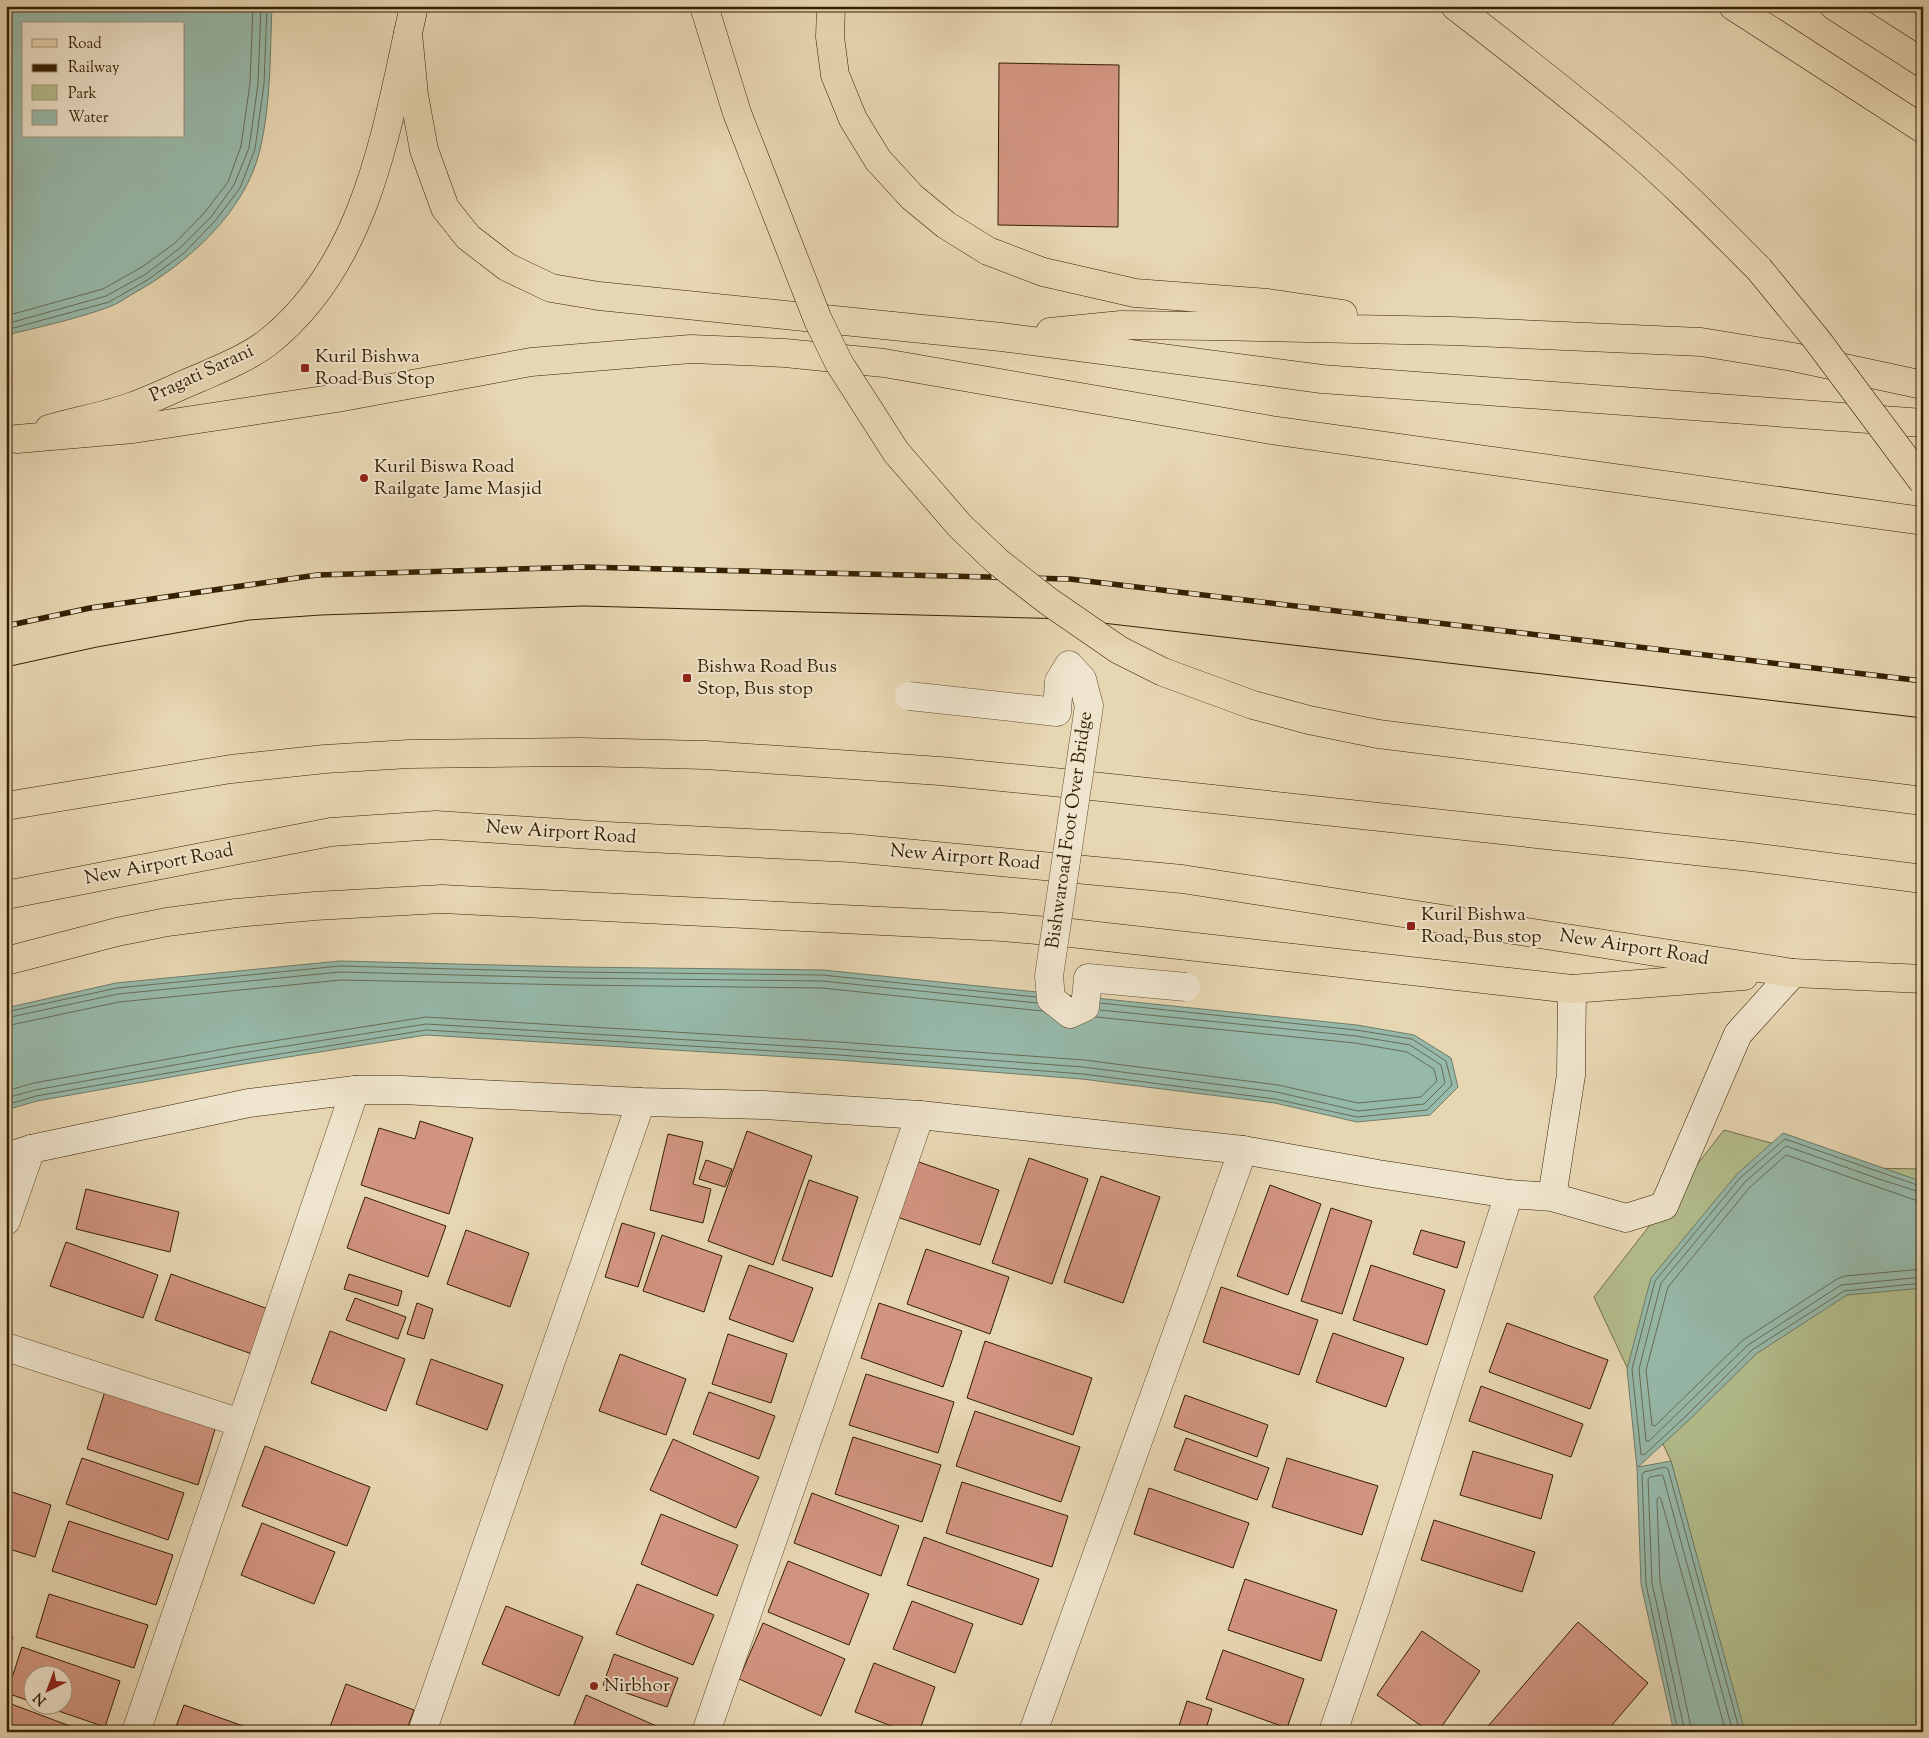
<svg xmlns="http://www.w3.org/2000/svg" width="1929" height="1738" viewBox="0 0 1929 1738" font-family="'Sorts Mill Goudy',serif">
<rect width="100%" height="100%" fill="#e7d6b2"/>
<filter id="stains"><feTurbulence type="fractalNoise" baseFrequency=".004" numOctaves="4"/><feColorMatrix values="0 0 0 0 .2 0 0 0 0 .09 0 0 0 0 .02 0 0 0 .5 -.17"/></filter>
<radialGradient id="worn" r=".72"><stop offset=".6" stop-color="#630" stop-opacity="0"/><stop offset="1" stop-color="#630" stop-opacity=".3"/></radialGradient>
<path fill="#b4be8d" stroke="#746e46" d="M1724,1130L1861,1168L1923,1169V1732H1738L1720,1643L1671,1461L1594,1297Z"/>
<path fill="#97b9aa" stroke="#6f7b66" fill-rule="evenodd" d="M6,6H272C270,54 271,103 260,150C245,212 189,262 136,292C127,297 118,304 109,307C76,319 40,327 6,335ZM24,24H184V136H24Z
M340,961L573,967L823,970L1357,1025L1414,1035L1451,1058L1458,1087L1430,1115L1357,1122L1275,1103L1082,1079L838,1060L426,1035L238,1065L37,1101L6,1110V1008L116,983Z
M1783,1133L1923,1182V1288L1847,1295L1756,1354L1689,1420L1638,1467L1671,1461L1745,1732H1674L1641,1584L1637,1468L1627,1369L1651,1278L1737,1174Z"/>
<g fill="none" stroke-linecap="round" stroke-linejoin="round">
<path stroke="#666c55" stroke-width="1" d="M6,316L103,289L142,267L175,243L205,212L228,182L241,146L250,83L253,6
M6,324L106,296L146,274L180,248L211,217L234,185L249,148L258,84L261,6
M6,330L109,302L149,279L184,253L215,221L240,188L255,149L264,84L267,6
M6,1012L117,988L340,966L573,972L822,975L1036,997
M6,1018L118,994L340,972L573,978L822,981L1037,1003
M6,1026L119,1002L341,980L573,985L822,988L1042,1011
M6,1091L34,1083L235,1047L426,1017L839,1042L1084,1060L1278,1085L1358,1103L1421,1097L1437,1081L1434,1069L1407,1052L1355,1043L1096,1017
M6,1098L35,1090L236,1054L426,1024L839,1049L1083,1067L1277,1092L1358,1111L1424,1104L1445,1083L1441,1065L1410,1045L1356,1036L1100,1010
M6,1105L36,1096L237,1061L426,1030L839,1055L1083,1074L1275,1099L1357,1117L1427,1110L1452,1085L1446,1061L1412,1039L1356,1030L1100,1003
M1923,1187L1785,1139L1740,1178L1655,1281L1632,1369L1641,1454L1644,1455L1685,1417L1752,1350L1844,1291L1923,1283
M1923,1193L1879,1179L1786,1146L1745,1182L1661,1283L1639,1369L1646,1441H1649L1748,1345L1841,1285L1923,1277
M1923,1201L1915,1200L1786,1155L1750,1187L1668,1287L1646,1370L1652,1425L1655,1426L1743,1340L1837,1279L1845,1276L1923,1269
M1678,1732L1646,1584L1642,1474L1644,1472L1665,1467L1668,1469L1740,1732
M1685,1732L1652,1583L1648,1479L1650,1477L1661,1475L1663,1476L1733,1732
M1692,1732L1660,1582L1657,1499L1659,1497L1661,1499L1726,1732"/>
</g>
<path fill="#d1947f" stroke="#341f00" d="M999,63L1119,65L1118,227L998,225Z
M420,1121L473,1138L449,1214L361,1185L379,1128L415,1139Z
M747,1131L812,1156L773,1265L708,1241Z
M668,1134L703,1142L693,1184L711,1189L703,1223L650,1210Z
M1029,1158L1088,1179L1052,1284L992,1263Z
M706,1160L732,1169L725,1187L699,1179Z
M916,1161L999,1190L980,1245L897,1217Z
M1101,1176L1160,1197L1123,1303L1064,1282Z
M809,1180L858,1197L832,1277L782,1260Z
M1270,1185L1321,1204L1288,1295L1237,1276Z
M86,1189L179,1212L170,1252L76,1229Z
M365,1197L446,1226L428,1277L347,1248Z
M1331,1208L1372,1221L1342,1314L1301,1301Z
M622,1223L655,1233L638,1287L605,1277Z
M466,1230L529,1253L510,1307L447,1284Z
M1421,1230L1465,1242L1457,1268L1413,1254Z
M662,1235L722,1256L704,1312L643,1291Z
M66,1242L158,1275L143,1318L50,1286Z
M926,1249L1009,1277L990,1334L907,1304Z
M749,1265L813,1288L793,1342L729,1319Z
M1371,1265L1445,1290L1427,1345L1353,1320Z
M171,1274L271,1310L255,1355L155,1320Z
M349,1274L402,1291L398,1306L344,1289Z
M1221,1287L1318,1320L1299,1375L1203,1342Z
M355,1298L406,1317L398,1339L346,1320Z
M417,1303L433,1309L424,1339L407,1334Z
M879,1303L962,1331L943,1387L861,1358Z
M1507,1323L1608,1360L1590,1409L1489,1372Z
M330,1331L405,1359L386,1411L311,1383Z
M1333,1333L1404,1358L1386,1407L1316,1382Z
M728,1334L787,1354L771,1403L712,1384Z
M985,1341L1092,1378L1073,1435L967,1398Z
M620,1354L686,1379L666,1435L599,1411Z
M431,1359L503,1385L487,1430L416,1404Z
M866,1374L954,1402L938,1453L849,1425Z
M1481,1386L1583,1424L1571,1457L1469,1421Z
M105,1391L216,1426L198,1485L87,1449Z
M709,1392L775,1416L759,1459L693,1434Z
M1185,1395L1268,1425L1257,1457L1174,1427Z
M975,1411L1080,1447L1061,1502L956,1466Z
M853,1437L941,1465L922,1522L835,1494Z
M1186,1438L1269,1468L1257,1500L1174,1470Z
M673,1439L759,1477L736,1528L650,1490Z
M265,1446L370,1487L347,1546L242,1506Z
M1473,1451L1553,1475L1541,1519L1460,1495Z
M82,1458L184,1493L168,1540L66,1504Z
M1287,1458L1378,1486L1362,1535L1272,1507Z
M962,1482L1068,1516L1052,1567L946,1533Z
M1149,1488L1249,1523L1233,1568L1134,1534Z
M6,1490L51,1505L35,1557L6,1548Z
M812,1493L899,1526L881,1576L794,1543Z
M661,1514L738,1545L717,1596L641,1564Z
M1434,1520L1535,1552L1522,1592L1421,1560Z
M69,1521L173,1555L156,1605L52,1571Z
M262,1523L335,1552L314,1604L241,1575Z
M924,1537L1039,1579L1022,1625L907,1585Z
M788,1561L869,1594L849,1645L768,1612Z
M1245,1579L1337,1610L1321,1661L1228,1630Z
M637,1584L714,1615L693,1665L616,1634Z
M49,1594L148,1625L134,1668L36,1637Z
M912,1601L973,1624L955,1673L893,1649Z
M506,1606L583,1637L559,1696L482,1664Z
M1578,1622L1648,1683L1606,1732H1483Z
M763,1623L845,1659L821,1716L739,1679Z
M1422,1631L1480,1671L1438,1732H1430L1377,1695Z
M6,1635L13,1637L6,1658Z
M22,1647L120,1681L105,1727L44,1706H62V1676H32V1702L7,1693Z
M1223,1650L1304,1679L1287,1728L1206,1699Z
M614,1654L678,1678L667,1707L603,1685Z
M874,1663L935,1687L919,1732H907L855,1712Z
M346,1684L414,1710L406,1732H328Z
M586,1695L670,1732H571Z
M1187,1701L1212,1709L1205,1732H1177Z
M6,1702L86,1732H6Z
M184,1705L260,1732H174Z"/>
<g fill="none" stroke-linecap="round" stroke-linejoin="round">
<g stroke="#614d2c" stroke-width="29">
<path id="street" d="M6,1221L31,1149
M6,1347L241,1423
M136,1732L355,1090
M422,1732L641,1102
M706,1732L920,1115
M1033,1732L1243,1150
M1333,1732L1375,1610L1509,1194"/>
</g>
<g stroke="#341f00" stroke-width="29">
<path id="secondary" d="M6,1157L31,1149L249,1103L355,1090H402L641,1102L764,1105L920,1115L1243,1150L1378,1174L1509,1194L1552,1197L1626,1218L1664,1206L1738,1034L1793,973
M1552,1197L1571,1075L1572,989"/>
</g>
<g stroke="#341f00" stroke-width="29">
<path id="primary" d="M49,429C76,421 106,416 133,406C155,398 177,387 199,378C222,368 247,358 267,343C369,263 387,125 414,6"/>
</g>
<g stroke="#341f00" stroke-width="29">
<path id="highway" d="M831,6L830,37L835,75L853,119L878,160L912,197L946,225L988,251L1043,272L1135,293L1268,303L1343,314
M1455,6C1513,51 1571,96 1627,143C1673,182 1716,226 1759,269
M1733,6L1923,129
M1834,6L1923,63
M408,33L414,95L424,150L445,208L468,237L507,267L551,288L599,296L1001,337L1322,379L1923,423
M1050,332L1121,325L1211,326L1452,331L1701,342L1793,357L1923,385
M17,439L133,429L337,398L531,362L691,349L785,353L884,363L1271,430L1923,521
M6,806L231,769L325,759L409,754L581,752L705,755L940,771L1073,784L1751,857L1923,879
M6,895L331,832L436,825L607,836L851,848L1182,879L1793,973L1923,979
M6,961L117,932L167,922L236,913L315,906L442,899L1002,927L1071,933L1572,989L1744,976"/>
</g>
<use href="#street" stroke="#efe4cd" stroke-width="28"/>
<use href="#secondary" stroke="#efe4cd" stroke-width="28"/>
<use href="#primary" stroke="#e7d6b2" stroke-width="28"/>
<use href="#highway" stroke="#e7d6b2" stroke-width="28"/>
<path stroke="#341f00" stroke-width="1" d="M6,667L97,647L249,620L321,615L584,606L1068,619L1923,718"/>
<g stroke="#341f00" stroke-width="5.5">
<path id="rail" d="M6,626L90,608L317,575L584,567L1070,579L1923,681"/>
</g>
<use href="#rail" stroke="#efe4cd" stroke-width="4" stroke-dasharray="11" stroke-linecap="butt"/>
<g stroke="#614d2c" stroke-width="29" stroke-linecap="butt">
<path id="street-bridge" d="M909,696L1057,712L1059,681L1069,665L1082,679L1089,706L1049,976L1051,999L1070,1014L1085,1007L1088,978L1186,987"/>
</g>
<g stroke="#341f00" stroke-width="29" stroke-linecap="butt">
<path id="highway-bridge" d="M704,6L737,113L818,320L839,363L896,452L960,526L998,562L1048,601L1119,650L1163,672L1253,705L1309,720L1378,734L1923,801
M1759,269L1817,340L1923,482"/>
</g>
<use href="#street-bridge" stroke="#efe4cd" stroke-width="28"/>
<use href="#highway-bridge" stroke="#e7d6b2" stroke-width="28"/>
</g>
<g fill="#8f2418" stroke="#efe4cd" stroke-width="2">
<rect x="300" y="363" width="10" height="10" rx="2.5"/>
<circle cx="364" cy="478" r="5"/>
<rect x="682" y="673" width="10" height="10" rx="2.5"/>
<rect x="1406" y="921" width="10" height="10" rx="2.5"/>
<circle cx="594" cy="1686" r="5"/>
</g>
<g text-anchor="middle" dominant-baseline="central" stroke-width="4" stroke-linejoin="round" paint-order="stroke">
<g font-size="19" fill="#341f00" stroke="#efe4cd" text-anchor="start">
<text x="315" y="357">Kuril Bishwa<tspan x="315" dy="22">Road Bus Stop</tspan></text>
<text x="374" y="467">Kuril Biswa Road<tspan x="374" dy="22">Railgate Jame Masjid</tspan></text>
<text x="697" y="667">Bishwa Road Bus<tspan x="697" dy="22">Stop, Bus stop</tspan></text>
<text x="1421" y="915">Kuril Bishwa<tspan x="1421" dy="22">Road, Bus stop</tspan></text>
<text x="604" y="1686">Nirbhor</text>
</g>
<g font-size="19" fill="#341f00" stroke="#efe4cd">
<text transform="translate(202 374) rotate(-25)">Pragati Sarani</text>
<text transform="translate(1070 830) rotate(-82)">Bishwaroad Foot Over Bridge</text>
<text transform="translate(561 833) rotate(4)">New Airport Road</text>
<text transform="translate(965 858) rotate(5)">New Airport Road</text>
<text transform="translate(159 865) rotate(-11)">New Airport Road</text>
<text transform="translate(1634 948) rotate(9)">New Airport Road</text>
</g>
</g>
<rect width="1929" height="1738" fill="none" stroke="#e7d6b2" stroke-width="25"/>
<rect x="8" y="8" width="1914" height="1723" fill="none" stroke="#341f00" stroke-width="2.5"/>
<rect x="12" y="12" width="1904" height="1713" fill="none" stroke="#341f00"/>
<rect x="22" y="22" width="162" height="115" fill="#efe4cd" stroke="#a4957b"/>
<rect x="32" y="39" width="25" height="8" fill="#e7d6b2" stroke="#a4957b"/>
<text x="68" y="48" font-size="15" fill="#341f00">Road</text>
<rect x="32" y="64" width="25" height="8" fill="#341f00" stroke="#a4957b"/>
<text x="68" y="72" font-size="15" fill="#341f00">Railway</text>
<rect x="32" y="85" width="25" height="15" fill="#b4be8d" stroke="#a4957b"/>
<text x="68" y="98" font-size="15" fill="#341f00">Park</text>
<rect x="32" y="110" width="25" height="15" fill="#97b9aa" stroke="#a4957b"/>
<text x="68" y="122" font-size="15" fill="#341f00">Water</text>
<g transform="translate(48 1690) rotate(222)"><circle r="24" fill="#efe4cd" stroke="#a4957b"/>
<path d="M0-4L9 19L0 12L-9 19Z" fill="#8f2418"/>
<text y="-8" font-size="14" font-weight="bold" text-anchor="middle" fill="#341f00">N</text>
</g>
<rect width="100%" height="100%" filter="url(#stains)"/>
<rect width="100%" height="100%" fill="url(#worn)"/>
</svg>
